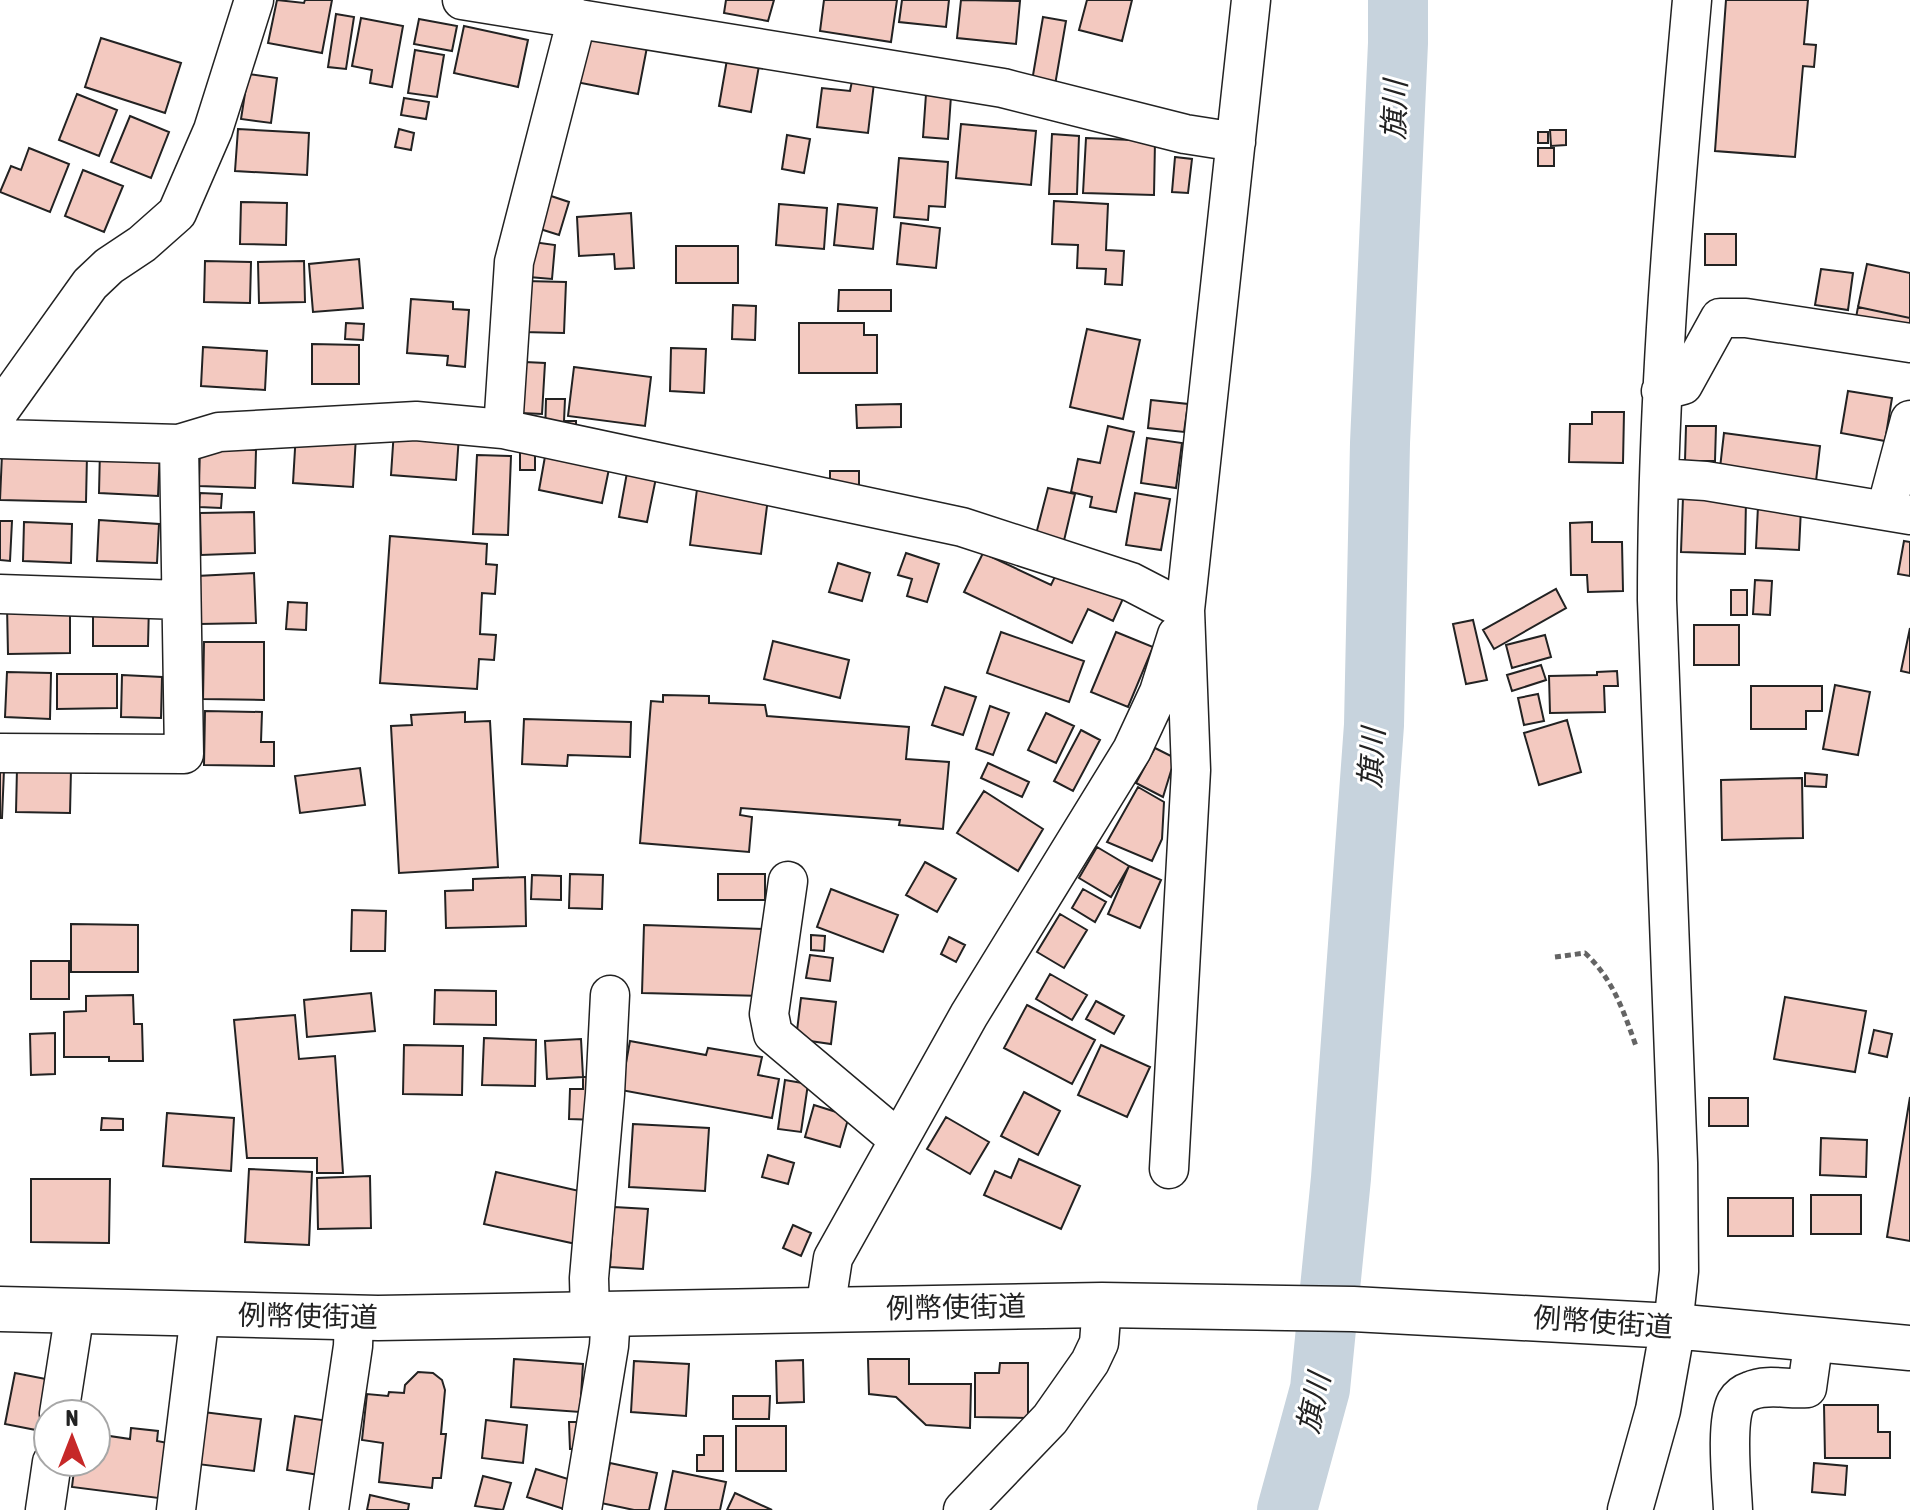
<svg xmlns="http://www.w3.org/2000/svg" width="1910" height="1510" viewBox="0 0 1910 1510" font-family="'Asap Condensed','Noto Sans JP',sans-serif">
<rect width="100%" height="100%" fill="#fff"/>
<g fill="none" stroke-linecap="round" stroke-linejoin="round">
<path stroke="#c7d3dd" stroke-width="60" d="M1287,1510L1320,1389L1341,1178L1374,725L1380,443L1398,43V0"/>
</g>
<path fill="#f3c9c0" stroke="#222" stroke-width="2" d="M277,0L304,3L305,0H332L322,53L268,43Z
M726,0H774L768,21L724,13Z
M824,0H897L891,42L820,31Z
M902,0H949L946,27L899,22Z
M961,0L1020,1L1016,44L957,38Z
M1087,0H1132L1122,41L1079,30Z
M1726,0H1808L1804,44L1816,45L1814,67L1803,66L1795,157L1715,151Z
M336,14L354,17L346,69L328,67Z
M1043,17L1066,21L1055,85L1032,81Z
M361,18L403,26L392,87L370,83L372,70L352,66Z
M419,19L457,26L452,51L414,44Z
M464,26L528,40L518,87L454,73Z
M586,30L648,42L638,94L576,82Z
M101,38L181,63L165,113L85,87Z
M729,48L761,54L751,112L719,106Z
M415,50L444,55L437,97L408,93Z
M248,74L277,78L271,123L241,119Z
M852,81L874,83L868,133L817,127L822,88L850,91Z
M77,94L117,110L99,156L59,140Z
M926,94L951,96L948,139L923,137Z
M404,98L429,102L426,119L401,115Z
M130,116L169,132L151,178L111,162Z
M961,124L1036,131L1031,185L956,178Z
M238,129L309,133L307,175L235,171Z
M399,129L414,133L411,150L395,147Z
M1550,130H1566V145L1551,146Z
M1538,132H1548V143H1538Z
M1052,134L1079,136L1077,194H1049Z
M787,135L810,139L804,173L782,169Z
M1086,138L1155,141L1154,195L1083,193Z
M29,148L69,164L50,212L0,192L11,166L21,170Z
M1538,148H1554V166H1538Z
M1175,157L1192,159L1188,193L1172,192Z
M899,158L948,162L945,207L929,206L928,220L894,217Z
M83,170L123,186L104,232L65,216Z
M548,195L569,202L559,235L537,228Z
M1054,201L1108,204L1106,250L1124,251L1122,285L1105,284L1106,269L1077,268L1078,245L1052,244Z
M241,202L287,203L286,245L240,244Z
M779,204L827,208L824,249L776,245Z
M838,204L877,208L873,249L834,245Z
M631,213L634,268L615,269L614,254L579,256L577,217Z
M901,223L940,228L936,268L897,264Z
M1705,234H1736V265H1705Z
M533,242L555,245L552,279L529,277Z
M676,246H738V283H676Z
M359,259L363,308L313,312L309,264Z
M205,261L251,262L250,303L204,302Z
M304,261L305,302L259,303L258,262Z
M1867,264L1910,273V318L1858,307Z
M1821,269L1853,273L1848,310L1815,305Z
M525,281L566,282L564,333L523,332Z
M839,290H891V311H838Z
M411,299L453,302V309L469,310L465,367L447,365L448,356L407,353Z
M733,305L756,306L755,340L732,339Z
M1858,307L1910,318V334L1855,323Z
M346,323L364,324L363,340L345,339Z
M799,323H864V335H877V373H799Z
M1087,329L1140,340L1123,419L1070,407Z
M312,344L359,345V384H312Z
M203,347L267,351L265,390L201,386Z
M671,348L706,349L704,393L670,391Z
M525,362L545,363L542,414L521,413Z
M574,367L651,377L645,426L568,416Z
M1848,391L1892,398L1885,441L1841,433Z
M546,399H565L564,421H576V435L545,434Z
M1151,400L1188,404L1184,432L1148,428Z
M901,404V427L857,428L856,405Z
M1592,412H1624L1623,463L1569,462L1570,424H1592Z
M1108,426L1134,432L1116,512L1090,507L1092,497L1071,492L1078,459L1100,463Z
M1686,426H1716L1715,461H1685Z
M394,430L459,435L456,480L391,475Z
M296,432L356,436L353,487L293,483Z
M1724,433L1820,446L1816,481L1720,468Z
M1147,438L1182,443L1176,488L1141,483Z
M520,442H535V470H520Z
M200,448L256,450L255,488L199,486Z
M100,450L160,451L158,496L99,493Z
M546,451L610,464L602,503L539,490Z
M2,454L87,455L86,502L0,500Z
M477,455L511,456L508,535L473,534Z
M628,467L657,473L647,522L619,517Z
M830,471H859V490H830Z
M1048,488L1075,494L1062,549L1034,542Z
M697,489L768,498L761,554L690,545Z
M200,493L222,494L221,508L199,507Z
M1135,493L1170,499L1161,550L1126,545Z
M1683,497L1746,499L1745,554L1681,552Z
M1758,506L1801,508L1799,550L1756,548Z
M254,512L255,553L201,555L200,513Z
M99,520L159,524L157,563L97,561Z
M0,521H12L10,561L0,560Z
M24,522L72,524L71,563L23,561Z
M1592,522V542H1622L1623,591L1588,592L1587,575H1571L1570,523Z
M390,536L487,544L486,564L497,565L495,594L482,593L480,634L496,635L494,660L479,659L477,689L380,683Z
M1904,541L1910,542V576L1898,574Z
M906,553L939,564L927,602L907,596L912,579L898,575Z
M983,553L1051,585L1062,562L1126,592L1113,621L1088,609L1072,643L964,592Z
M838,563L870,573L862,601L829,592Z
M254,573L256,623L199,624L197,576Z
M1755,580L1772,581L1770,615L1753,614Z
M1556,589L1566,608L1494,649L1483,630Z
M1731,590H1747V615H1731Z
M288,602L307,603L306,630L286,629Z
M93,604H149L148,646H93Z
M70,605V653L8,654L7,606Z
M1473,620L1487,680L1466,684L1453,624Z
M1694,625H1739V665H1694Z
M1910,628V673L1901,671Z
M1001,632L1084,661L1069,702L987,673Z
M1116,632L1153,647L1128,707L1091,692Z
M1545,635L1551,657L1512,668L1506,645Z
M773,641L849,660L840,698L764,679Z
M204,642H264V700L203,699Z
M1541,665L1546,680L1512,691L1507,675Z
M1617,671L1618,686H1604L1605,712L1550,713L1549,676L1597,675V672Z
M7,672L51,673L50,719L5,717Z
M57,674H117V708L57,709Z
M122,675L162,677L161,718L121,717Z
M1835,685L1870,692L1858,755L1823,749Z
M1751,686H1822V711H1806V729H1751Z
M945,687L976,697L963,735L932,725Z
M1538,694L1544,721L1524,725L1518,698Z
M663,695L709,696V703L765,705L767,716L909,727L906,759L949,762L943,829L899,825L900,820L741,808L740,815L752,817L749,852L640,843L651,701L663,702Z
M990,706L1009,713L993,755L976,749Z
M205,711L262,712L261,742H274V766L204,765Z
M465,712V722L490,721L498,867L399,873L391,726L412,725L411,715Z
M1046,713L1074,726L1056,763L1028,750Z
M524,719L631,722L630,757L568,755L567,766L522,764Z
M1567,720L1581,772L1539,785L1524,733Z
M1081,730L1100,740L1073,791L1054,781Z
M1155,748L1175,758L1163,797L1136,783Z
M988,763L1029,782L1022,797L981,778Z
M17,768L71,769L70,813L16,812Z
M360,768L365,805L300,813L295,776Z
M0,770H4L2,818H0Z
M1805,773L1827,775L1826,787L1805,786Z
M1802,778L1803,838L1722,840L1721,780Z
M1138,787L1164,802L1162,839L1152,861L1107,842Z
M984,791L1043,829L1018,871L957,833Z
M1097,847L1129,866L1111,897L1079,878Z
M925,862L956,879L937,912L906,895Z
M1129,866L1161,880L1140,928L1108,914Z
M570,874L603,875L602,909L569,908Z
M718,874H765V900H718Z
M532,875L561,876V900L531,899Z
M525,877L526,926L446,928L445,891L473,890V879Z
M831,889L898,915L883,952L817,927Z
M1083,889L1106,902L1095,922L1072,908Z
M352,910L386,911L385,951H351Z
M1060,914L1087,930L1064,968L1037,952Z
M71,924L138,925V972H71Z
M644,925L767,929L765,996L642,993Z
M811,935L825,936L824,951L811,950Z
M949,937L965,945L956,962L941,954Z
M810,955L833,958L830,981L806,978Z
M31,961H69V999H31Z
M1050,974L1087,995L1072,1020L1036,999Z
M435,990L496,991V1025L434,1024Z
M371,993L375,1031L307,1037L304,1000Z
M133,995L134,1024H142L143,1061H109V1057H64V1012L86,1011V996Z
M1785,997L1866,1011L1855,1072L1774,1059Z
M801,998L836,1002L831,1044L796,1039Z
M1096,1001L1124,1016L1114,1034L1086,1019Z
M1027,1005L1095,1040L1072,1084L1004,1048Z
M295,1015L299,1059L335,1056L343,1173H317V1158H247L234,1020Z
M1874,1030L1892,1034L1887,1057L1869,1053Z
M55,1033V1074L31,1075L30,1034Z
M484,1038L536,1040L535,1086L482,1085Z
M581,1039L583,1077L547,1079L545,1041Z
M630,1041L706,1055L708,1048L762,1057L758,1075L779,1079L772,1118L621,1090Z
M404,1045L463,1046L462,1095L403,1094Z
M1101,1045L1150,1067L1127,1117L1078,1095Z
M583,1077H598V1120L569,1119L570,1089H583Z
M785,1080L808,1084L801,1132L778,1129Z
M1024,1092L1060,1111L1038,1155L1001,1136Z
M1910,1097V1241L1887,1237Z
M1709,1098H1748V1126H1709Z
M814,1105L849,1116L840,1147L805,1137Z
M167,1113L234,1118L231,1171L163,1166Z
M946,1117L989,1142L970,1174L927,1149Z
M102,1118L123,1119V1130H101Z
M633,1124L709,1128L705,1191L629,1187Z
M1821,1138L1867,1140L1866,1177L1820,1175Z
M768,1155L794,1163L788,1184L762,1177Z
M1019,1159L1080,1186L1061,1229L984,1195L995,1171L1011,1178Z
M249,1169L312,1172L309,1245L245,1242Z
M496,1172L588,1193L576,1244L484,1224Z
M370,1176L371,1228L318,1229L317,1178Z
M31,1179H110L109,1243L31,1242Z
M1811,1195H1861V1234H1811Z
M1728,1198H1793V1236H1728Z
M614,1207L648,1209L643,1269L610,1267Z
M793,1225L811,1233L801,1256L783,1248Z
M514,1359L583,1364L580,1412L511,1407Z
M868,1359H909V1384H971L970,1428L926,1425L896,1397L869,1394Z
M803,1360L804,1402L777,1403L776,1361Z
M634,1361L689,1364L686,1416L631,1412Z
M1000,1363H1028V1418L975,1417V1373H999Z
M418,1372L433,1373L442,1380L445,1390L441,1434H446L441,1478H433L432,1488L379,1482L383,1443L362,1440L367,1394L388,1396L389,1392L404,1393L405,1385Z
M15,1373L51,1380L41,1431L5,1424Z
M733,1396H770L769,1419H733Z
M1824,1405H1878V1432H1890V1458H1825Z
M203,1412L261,1419L254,1471L197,1464Z
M295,1416L335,1422L326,1476L287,1470Z
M486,1420L527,1425L523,1463L482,1458Z
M569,1422H590L591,1449H570Z
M736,1426H786V1471H736Z
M131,1428L158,1431L157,1441L173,1444L166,1499L72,1487L75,1462H96V1434L130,1439Z
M704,1436H723V1471H697V1455H704Z
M610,1463L657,1473L649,1510H634L601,1503Z
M1814,1463L1847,1466L1845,1495L1812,1492Z
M536,1469L584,1484L567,1510L527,1497Z
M673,1471L726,1482L720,1510H665Z
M483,1476L511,1483L503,1510L475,1506Z
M735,1493L772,1510H727Z
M370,1495L409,1504L408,1510H367Z"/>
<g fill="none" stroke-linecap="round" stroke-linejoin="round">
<g stroke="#222" stroke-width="41">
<path id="minor" d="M462,0L1003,88L1185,134L1236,142
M1661,391L1683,385L1720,318H1746L1910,343
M0,410L90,284L109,266L142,244L177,213L213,130L254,0
M503,429L514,262L577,18
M0,439L179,444L219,432L416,421L503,429L962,527L1131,582L1185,610
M1659,478L1706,481L1910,515
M1886,510L1910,420
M0,594L181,600
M0,753L184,754L179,444
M788,881L769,1014L773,1034L899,1140
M1169,1169L1191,770L1185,610L1251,0
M825,1310L833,1258L969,1015L1132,750L1159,692L1177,635
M590,1315L589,1278L605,1094L610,995
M1673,1326L1679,1271L1678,1163L1657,600C1657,399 1674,200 1692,0
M59,1414L75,1311
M45,1510L52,1462
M176,1510L200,1314
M329,1510L353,1346L354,1317
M582,1510L609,1346L611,1315
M963,1510L1050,1419L1090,1362L1099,1343L1102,1305
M1733,1510C1732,1485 1725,1423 1736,1402C1739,1397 1744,1393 1750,1391C1768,1383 1788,1390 1807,1388L1814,1338"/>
</g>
<g stroke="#222" stroke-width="47">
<path id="major" d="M0,1309L378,1318L1102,1305L1353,1309L1673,1326L1910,1348
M1630,1510L1658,1410L1673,1326"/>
</g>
<path stroke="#646464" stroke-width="5" stroke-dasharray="6 4" stroke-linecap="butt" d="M1555,957L1585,953C1613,979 1623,1010 1636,1046"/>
<use href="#minor" stroke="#fff" stroke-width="38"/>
<use href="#major" stroke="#fff" stroke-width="44"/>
</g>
<g text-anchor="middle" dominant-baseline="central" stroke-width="6" stroke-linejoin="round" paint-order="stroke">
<g font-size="28" fill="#222" stroke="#fff">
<text transform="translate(956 1307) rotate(-1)">例幣使街道</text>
<text transform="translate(308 1316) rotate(1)">例幣使街道</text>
<text transform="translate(1603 1322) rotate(4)">例幣使街道</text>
</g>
<g font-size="30" font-style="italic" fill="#222" stroke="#fff">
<text transform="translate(1394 110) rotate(-88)">旗川</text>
<text transform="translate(1371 758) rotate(-86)">旗川</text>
<text transform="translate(1313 1403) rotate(-78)">旗川</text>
</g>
</g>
<g transform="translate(72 1438)"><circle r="38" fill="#ffffff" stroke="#a7a7a7" stroke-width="2"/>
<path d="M0-6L14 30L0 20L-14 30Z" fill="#c62828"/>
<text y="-12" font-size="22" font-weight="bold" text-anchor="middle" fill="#222222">N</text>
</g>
</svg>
